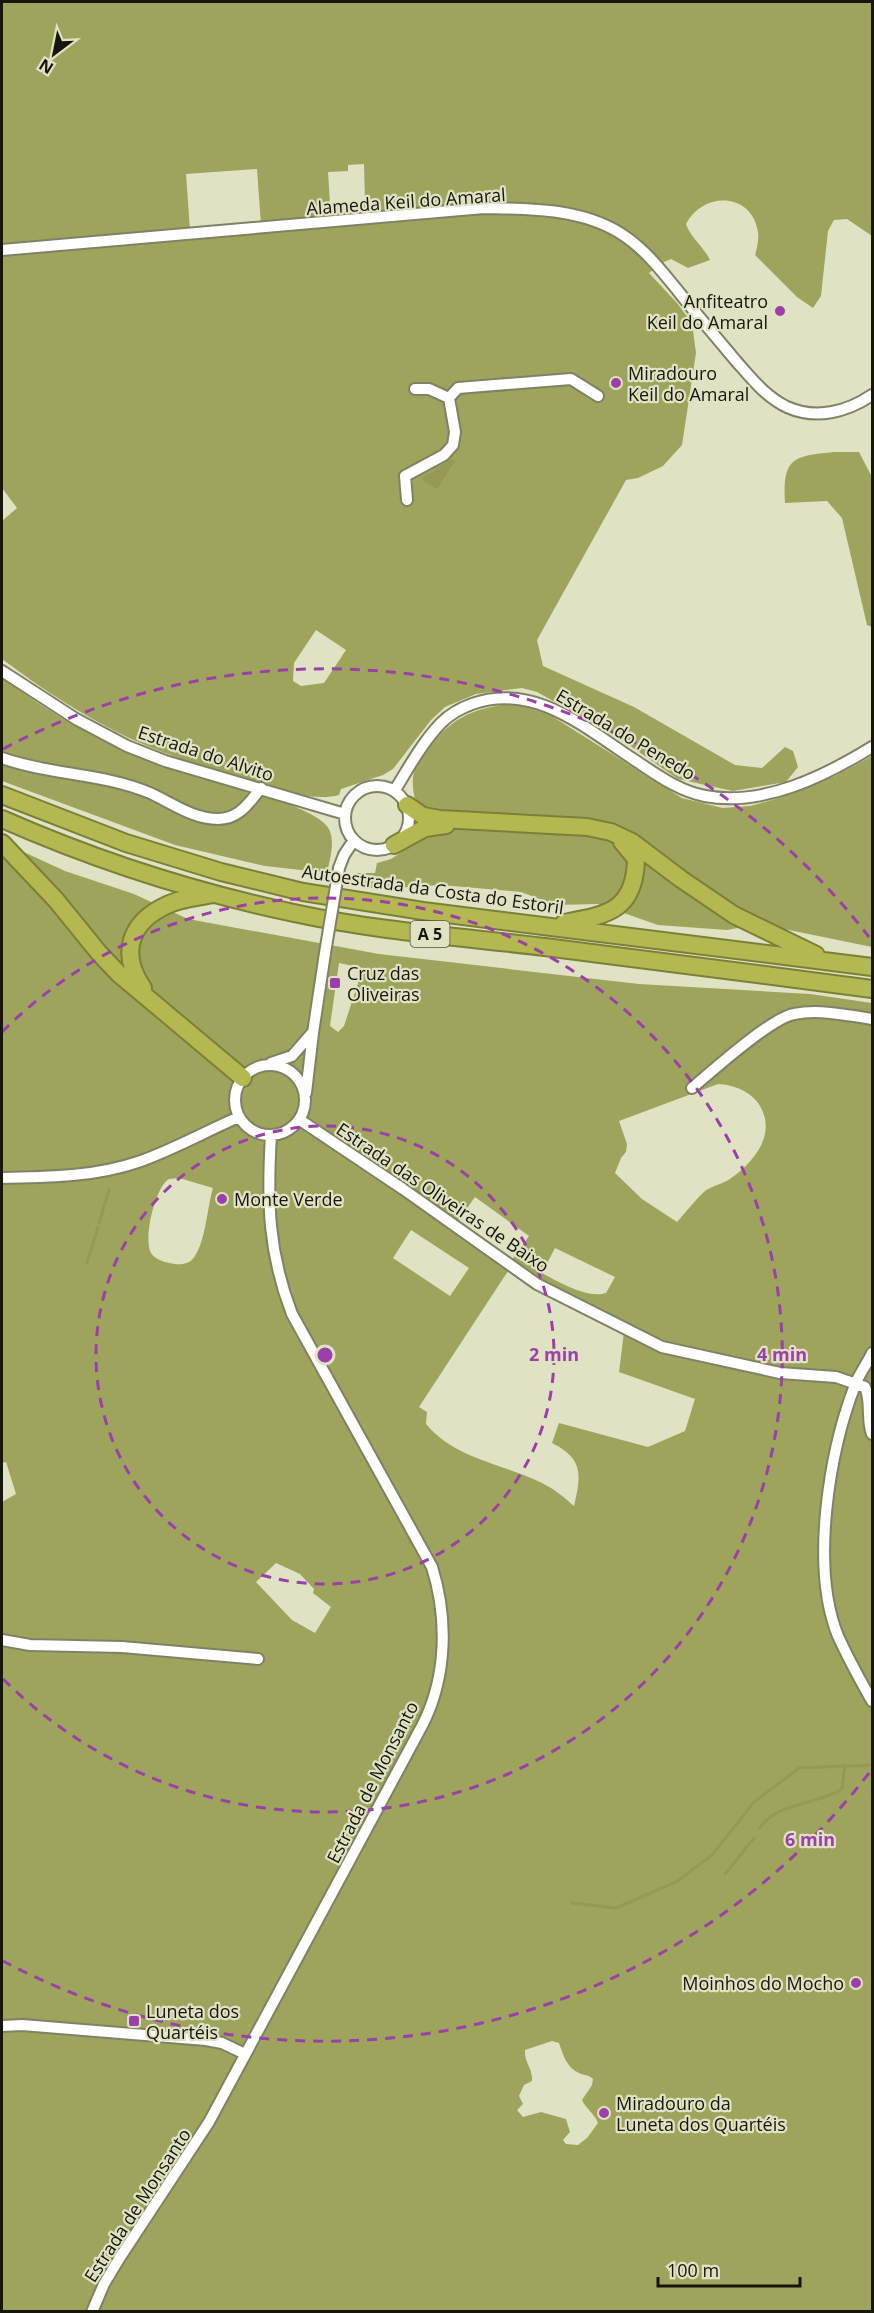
<svg xmlns="http://www.w3.org/2000/svg" width="874" height="2313" viewBox="0 0 874 2313" font-family="'Open Sans',sans-serif">
<rect width="100%" height="100%" fill="#e0e3c3"/>
<path fill="#9fa45c" fill-rule="evenodd" d="M2,2H872V236L847,219L834,220L828,231L821,296L813,308L797,297L755,255C757,248 759,240 758,232C752,192 703,191 686,224C690,237 704,247 710,260L688,268L671,259L664,262L649,273L677,303L692,323L696,353L682,445L663,466L638,478L626,480L537,640L543,666L634,707L735,765L762,768L785,747L793,751L798,767L786,782L733,791L678,779L616,736L537,692L522,688L476,694L445,707L431,720L393,769L383,775L341,789L339,795C313,802 287,790 263,783C218,771 172,758 129,738C83,716 42,689 2,659V521L17,508L2,488ZM364,164L365,202L330,203L328,172L348,171V165ZM257,169L261,225L190,230L186,174ZM316,630L346,650L324,683L301,686L293,681L294,663Z
M834,452H859L872,477V627L867,625L842,518L827,501L785,503C782,457 794,456 834,452Z
M2,677C38,705 85,734 128,752C150,762 174,770 197,777C226,786 307,804 326,825C337,837 330,858 327,873L265,866L175,845L2,781Z
M515,703L550,715L682,798L723,808L750,806L779,798L835,776L872,756V947L760,924L727,930L658,925L598,904L556,905L521,892L441,885L377,889L354,884L355,873H375L377,863L391,859L427,836C421,817 411,797 413,777C414,768 420,760 425,753C450,717 473,708 515,703Z
M2,842L65,871L134,894L188,919L379,954L639,984L810,994L872,1003V2311H2V1502L16,1494L6,1462L2,1463ZM339,963L363,968L344,1026L338,1032L330,1026ZM718,1084C734,1085 751,1091 760,1106C777,1135 753,1163 730,1179C722,1184 712,1186 705,1191C695,1200 686,1212 677,1222L642,1199L615,1173L621,1158L626,1152L627,1144L619,1121ZM179,1178L213,1188C207,1208 206,1239 195,1256C191,1263 183,1265 175,1264C167,1263 155,1260 151,1253C143,1239 155,1187 169,1179C170,1179 178,1178 179,1178ZM475,1197L529,1236L512,1260L458,1221ZM411,1230L469,1268L450,1296L393,1258ZM555,1248L615,1277L606,1293C588,1299 558,1282 542,1273ZM508,1271L527,1285L624,1332L619,1372L695,1399L685,1431L648,1447L559,1423L552,1443C584,1459 581,1475 574,1506C564,1497 553,1488 540,1482C501,1463 455,1459 426,1424L427,1412L419,1407ZM276,1563L300,1574L314,1589L313,1593L331,1607L315,1633L292,1620L256,1582ZM552,2041L559,2043C563,2055 567,2068 579,2073C585,2076 588,2074 593,2079L592,2085L582,2100C586,2109 595,2114 598,2123L587,2138L578,2145L566,2144L563,2140L570,2132L566,2119L541,2112L523,2117L517,2110L523,2104L519,2096L524,2085L532,2081C533,2069 524,2062 525,2050Z"/>
<path fill="#959952" d="M452,459L455,461L437,489L421,479Z"/>
<g fill="none" stroke-linecap="round" stroke-linejoin="round">
<path stroke="#959952" stroke-width="3" d="M99,1223L109,1190
M87,1263L98,1227
M760,1828C778,1801 816,1806 842,1789L845,1765
M725,1874L754,1838
M572,1903L616,1908L678,1881L713,1854L753,1803L799,1768L872,1765"/>
<g stroke="#7f8264" stroke-width="14">
<path id="minor" d="M2,250L484,208C530,209 580,208 620,233C644,248 661,270 678,291C697,315 717,338 736,361C751,378 766,397 787,407C816,420 847,412 872,395
M449,398L458,388L571,379L598,396
M407,500L405,476L444,455L453,445L455,432L449,398L429,389H415
M2,671L76,719L127,746L165,761L345,814
M2,758C50,775 102,773 150,793C172,803 193,819 218,819C239,819 249,803 261,788
M345 818a32 32 0 1 1 64 0a32 32 0 1 1-64 0Z
M395,790C409,767 422,743 441,723C450,714 461,708 472,704C534,682 584,727 633,759C656,774 678,791 705,796C763,807 825,776 872,747
M339,868L344,855L354,840
M271,1063L292,1056L312,1033
M235 1100a35 35 0 1 1 70 0a35 35 0 1 1-70 0Z
M692,1088C712,1071 771,1018 794,1014C819,1009 847,1015 872,1019
M306,1093L313,1033L325,953
M300,1120L403,1189L537,1284L662,1347L780,1373L836,1377L865,1387C872,1402 866,1419 872,1434
M2,1178C47,1177 94,1177 138,1162C173,1150 206,1131 239,1117
M872,1353C867,1364 859,1374 855,1385C829,1453 810,1567 838,1636C848,1658 860,1680 872,1701
M2,1640L30,1645L122,1647L258,1659
M2,2026L22,2025L206,2040L222,2043L245,2054
M92,2312L104,2284L119,2259L209,2122L423,1724C447,1676 448,1618 432,1567L292,1314C268,1252 267,1201 271,1135"/>
</g>
<g stroke="#7c7f38" stroke-width="20">
<path id="highway" d="M2,795L126,843L221,872L303,892L423,911L872,967
M407,805L423,816L440,819L587,827L611,832L632,842L681,879L734,915L816,955
M2,819C95,860 194,892 294,913C376,931 461,937 545,947C654,960 763,975 872,989
M2,843L56,900L99,953L119,974L243,1078
M394,845L425,828L446,825
M564,923C607,915 635,911 636,859L622,842
M143,988C119,953 130,922 167,905C181,898 199,897 213,894"/>
</g>
<use href="#minor" stroke="#fff" stroke-width="10"/>
<use href="#highway" stroke="#b3b850" stroke-width="16"/>
<g stroke="#7f8264" stroke-width="14" stroke-linecap="butt">
<path id="minor-bridge" d="M325,953L339,868"/>
</g>
<use href="#minor-bridge" stroke="#fff" stroke-width="10"/>
</g>
<g fill="none" stroke="#9b3faa" stroke-width="3" stroke-dasharray="10 8">
<circle cx="325" cy="1355" r="229"/>
<path d="M2 1032A457 457 0 1 1 2 1678"/>
<path d="M869 1773A686 686 0 0 1 3 1961M3 749A686 686 0 0 1 869 937"/>
</g>
<g fill="#9b3faa" stroke="#e0e3c3" stroke-width="2">
<circle cx="780" cy="311" r="6"/>
<circle cx="616" cy="383" r="6"/>
<rect x="329" y="977" width="12" height="12" rx="3"/>
<circle cx="222" cy="1199" r="6"/>
<circle cx="856" cy="1983" r="6"/>
<rect x="128" y="2015" width="12" height="12" rx="3"/>
<circle cx="604" cy="2113" r="6"/>
</g>
<g text-anchor="middle" dominant-baseline="central" stroke-width="4.5" stroke-linejoin="round" paint-order="stroke">
<rect fill="#e0e3c3" stroke="#535442" stroke-width="1.5" x="410.5" y="921" width="39" height="26" rx="4.5"/>
<g font-size="16" font-weight="bold" fill="#16160b">
<text x="430" y="934">A 5</text>
</g>
<g font-size="18" fill="#16160b" stroke="#e0e3c3">
<text transform="translate(406 201) rotate(-4)">Alameda Keil do Amaral</text>
<text transform="translate(626 734) rotate(31)">Estrada do Penedo</text>
<text transform="translate(206 753) rotate(18)">Estrada do Alvito</text>
<text transform="translate(433 889) rotate(8)">Autoestrada da Costa do Estoril</text>
<text transform="translate(443 1197) rotate(34)">Estrada das Oliveiras de Baixo</text>
<text transform="translate(372 1782) rotate(-63)">Estrada de Monsanto</text>
<text transform="translate(137 2205) rotate(-57)">Estrada de Monsanto</text>
</g>
<g font-size="18" fill="#16160b" stroke="#e0e3c3" text-anchor="start">
<text x="768" y="301" text-anchor="end">Anfiteatro<tspan x="768" dy="21">Keil do Amaral</tspan></text>
<text x="628" y="373">Miradouro<tspan x="628" dy="21">Keil do Amaral</tspan></text>
<text x="347" y="973">Cruz das<tspan x="347" dy="21">Oliveiras</tspan></text>
<text x="234" y="1199">Monte Verde</text>
<text x="844" y="1983" text-anchor="end">Moinhos do Mocho</text>
<text x="146" y="2011">Luneta dos<tspan x="146" dy="21">Quartéis</tspan></text>
<text x="616" y="2103">Miradouro da<tspan x="616" dy="21">Luneta dos Quartéis</tspan></text>
</g>
</g>
<circle cx="325" cy="1355" r="9" fill="#9b3faa" stroke="#e0e3c3" stroke-width="3"/>
<g font-size="18" text-anchor="middle" font-weight="bold" fill="#9b3faa" stroke="#e0e3c3" stroke-width="4.5" stroke-linejoin="round" paint-order="stroke">
<text x="554" y="1361">2 min</text>
<text x="782" y="1361">4 min</text>
<text x="810" y="1846">6 min</text>
</g>
<rect width="874" height="2313" fill="none" stroke="#16160b" stroke-width="6"/>
<g transform="translate(54 54) rotate(212)" stroke="#e0e3c3" stroke-width="4.5" paint-order="stroke">
<path d="M0-4.5L10 22L0 15L-10 22Z" fill="#16160b"/>
<text y="-9" font-size="16" font-weight="bold" text-anchor="middle" fill="#16160b">N</text>
</g>
<path d="M658 2277v9h142v-9" fill="none" stroke="#16160b" stroke-width="3"/>
<text x="667" y="2277" font-size="18" fill="#16160b" stroke="#e0e3c3" stroke-width="4.5" paint-order="stroke">100 m</text>
</svg>
